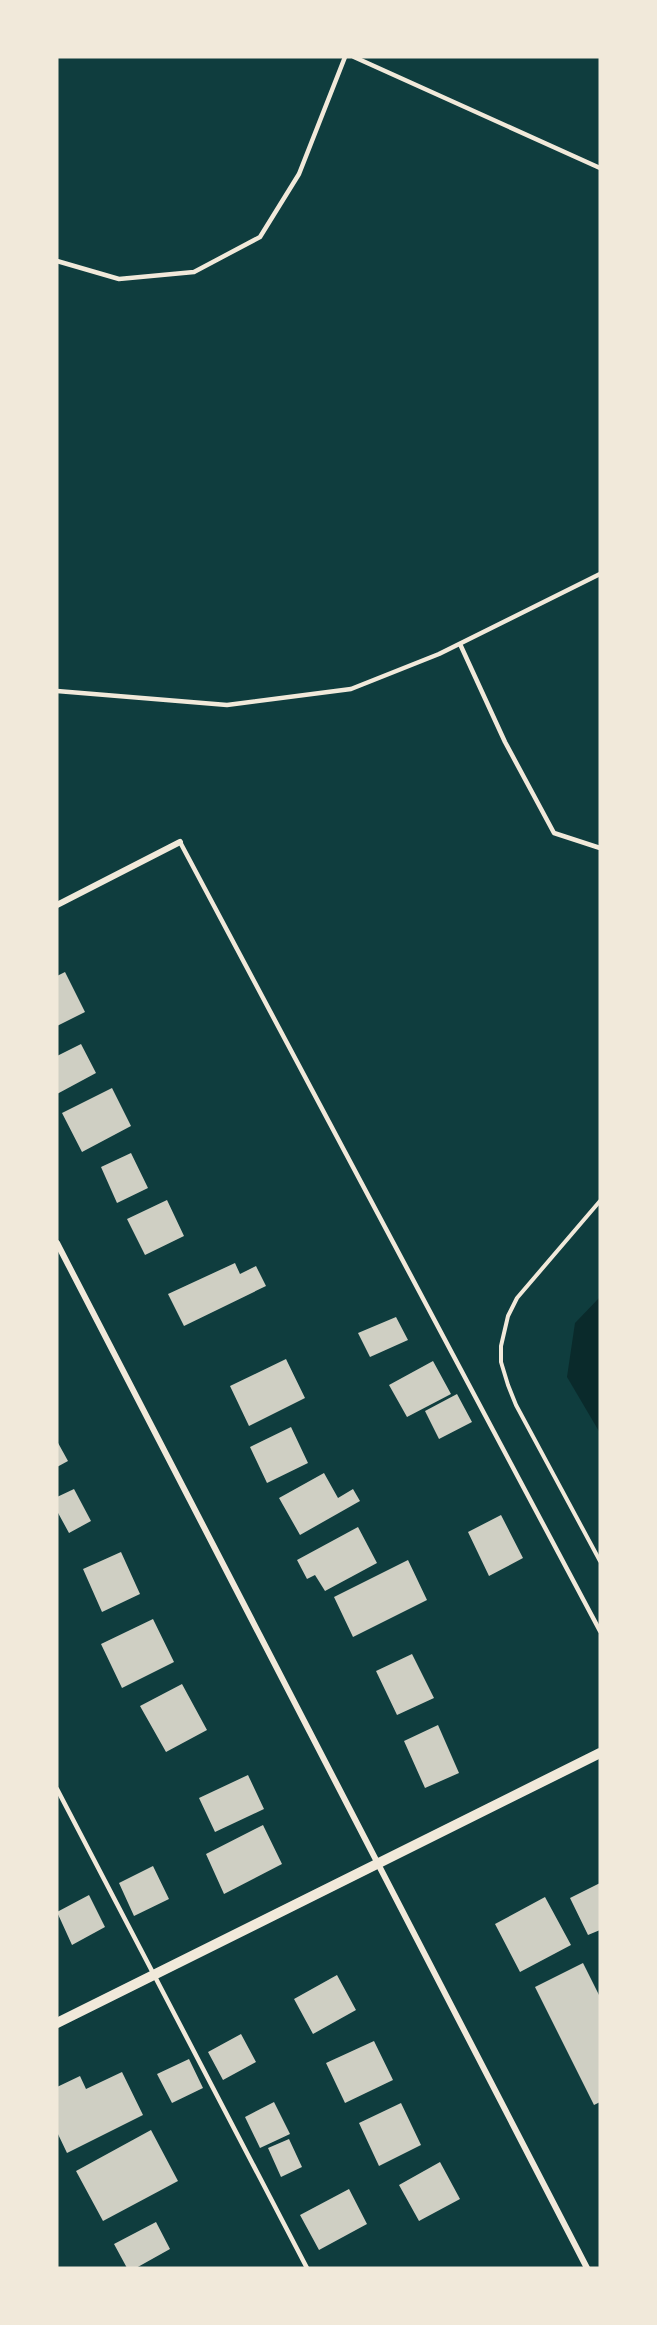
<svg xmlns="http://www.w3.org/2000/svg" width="657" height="2325" viewBox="0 0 657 2325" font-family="'Exo 2',sans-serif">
<rect width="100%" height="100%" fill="#0f3d3e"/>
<path fill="#0a2a2b" d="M600,1297V1433L567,1377L575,1323Z"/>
<path fill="#cfcfc3" d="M65,972L85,1012L57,1026V976Z
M81,1044L96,1073L57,1094V1056Z
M112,1088L131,1126L82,1152L62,1113Z
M131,1153L148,1188L117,1203L101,1167Z
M167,1200L184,1236L145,1255L127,1219Z
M235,1263L240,1274L256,1266L266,1286L184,1326L168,1294Z
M396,1317L408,1340L370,1357L358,1333Z
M286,1359L305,1398L249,1426L230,1386Z
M433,1361L451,1394L407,1417L389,1385Z
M457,1394L472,1422L439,1439L425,1411Z
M291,1427L308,1463L267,1483L250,1447Z
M57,1441L68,1461L57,1467Z
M324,1473L338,1498L353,1489L360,1501L300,1535L279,1498Z
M74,1489L91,1521L69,1533L57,1511V1497Z
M501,1515L523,1558L489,1576L468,1532Z
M358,1527L377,1563L325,1591L315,1575L307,1579L297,1560Z
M121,1552L140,1594L102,1612L83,1569Z
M408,1560L427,1600L353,1637L334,1597Z
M153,1619L174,1662L122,1688L101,1644Z
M412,1654L434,1698L397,1715L376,1671Z
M182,1684L207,1730L166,1752L140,1706Z
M438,1725L459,1773L425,1788L404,1741Z
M248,1775L264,1809L215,1832L199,1798Z
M263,1825L282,1864L224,1894L206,1854Z
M153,1866L169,1899L134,1916L119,1883Z
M600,1883V1930L588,1935L570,1898Z
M89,1895L105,1927L72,1945L57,1912Z
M545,1897L571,1945L520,1972L495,1924Z
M583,1963L600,1997V2102L594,2105L535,1987Z
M337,1975L356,2010L313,2034L294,1999Z
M241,2034L256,2062L223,2080L208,2052Z
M374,2041L393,2080L345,2103L326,2063Z
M189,2059L203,2088L172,2103L157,2074Z
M122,2072L143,2115L67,2153L57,2132V2087L80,2076L86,2089Z
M274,2102L290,2134L260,2148L245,2117Z
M401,2103L421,2145L379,2166L359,2123Z
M151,2130L178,2181L103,2221L76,2171Z
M289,2139L302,2167L281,2177L268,2148Z
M440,2162L460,2199L419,2221L399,2185Z
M349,2189L367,2224L319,2250L300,2215Z
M156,2222L170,2249L136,2268H127L114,2244Z"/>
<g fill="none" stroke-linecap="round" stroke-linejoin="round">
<path stroke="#f1e9da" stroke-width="4" d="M600,1201L517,1298L508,1316L501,1346V1362L508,1385L516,1405L600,1561"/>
<path stroke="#f1e9da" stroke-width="4.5" d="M354,57L600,168
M57,261L119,279L194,272L260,237L299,174L345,57
M460,644L505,742L554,833L600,848
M57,691L227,705L351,689L439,654L600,574
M180,842L600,1631
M57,1789L307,2268"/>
<path stroke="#f1e9da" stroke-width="6" d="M57,905L180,842
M57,1243L587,2268"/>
<path stroke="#f1e9da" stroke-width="10" d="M57,2023L600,1753"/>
</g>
<rect width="657" height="2325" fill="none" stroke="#f1e9da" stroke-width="117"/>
</svg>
